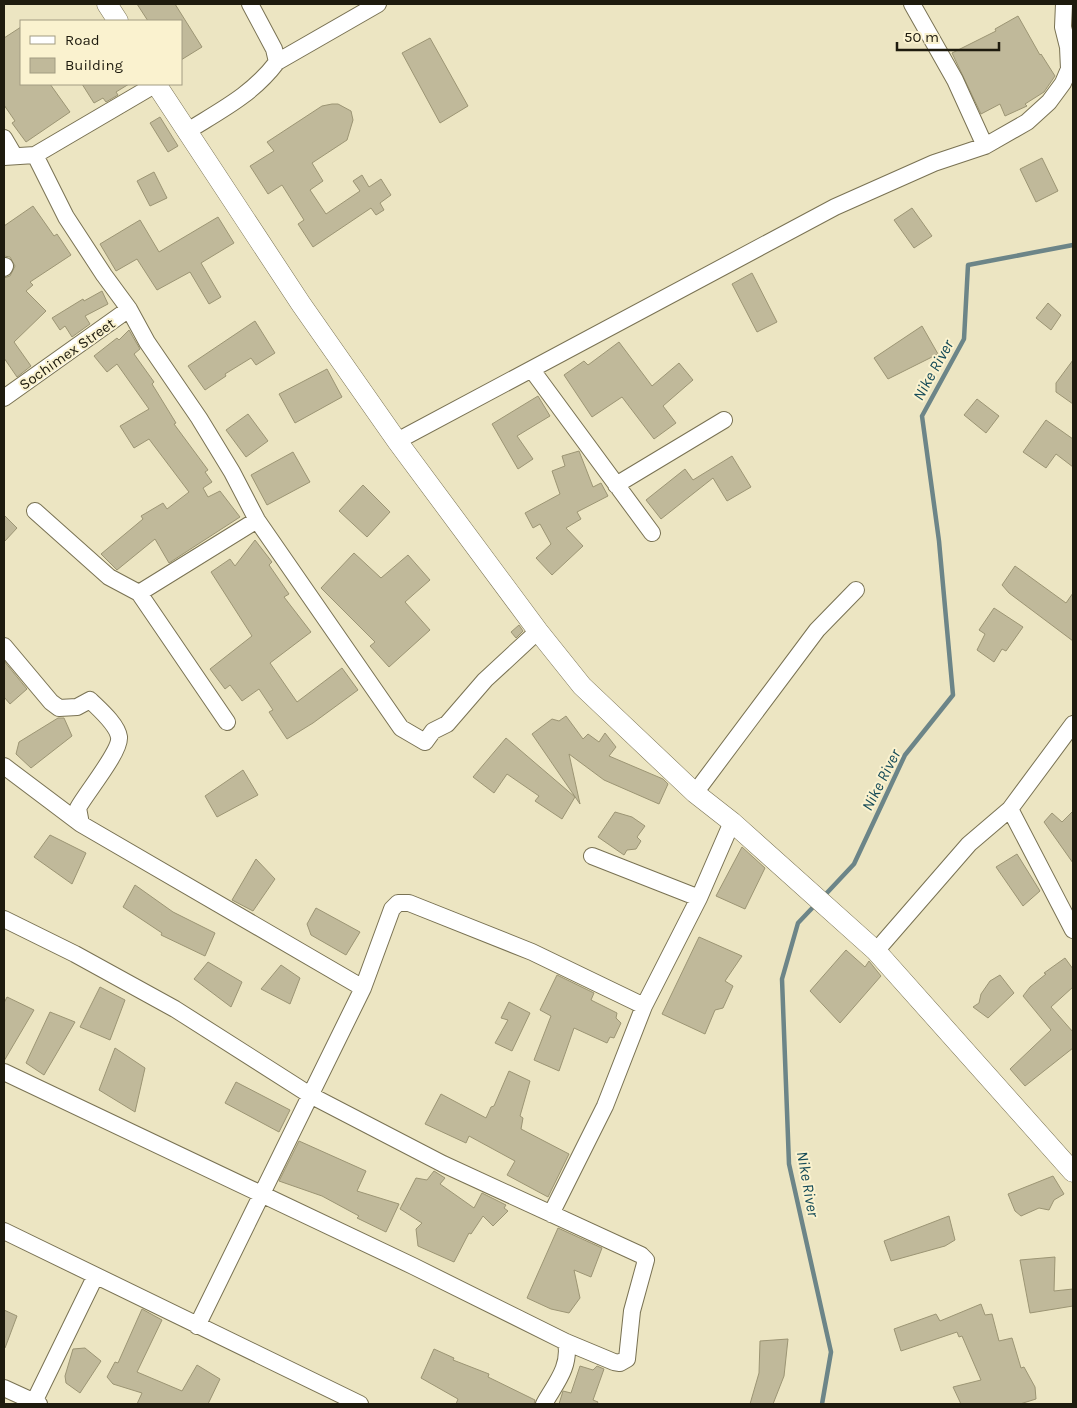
<svg xmlns="http://www.w3.org/2000/svg" width="1077" height="1408" viewBox="0 0 1077 1408" font-family="Karla,sans-serif">
<rect width="100%" height="100%" fill="#ece5c2"/>
<g fill="none" stroke-linecap="round" stroke-linejoin="round">
<path stroke="#6c8588" stroke-width="4.5" d="M824,896L854,864L905,755L953,695L939,541L922,416L964,339L968,265L1073,245
M817,903L798,923L782,979L789,1164L831,1352L822,1404"/>
</g>
<path fill="#c0b99a" stroke="#9c9574" d="M137,4H175L202,47L181,60V21H148Z
M1018,16L1040,55L1041,54L1055,76L1044,92L1025,104L1027,106L1005,116L1000,104L981,114L952,53L996,31L995,29Z
M21,27V84H50L70,112L26,142L12,123L15,121L4,105V38Z
M430,38L468,106L440,123L402,53Z
M82,84H129L116,92L118,95L106,102L103,98L94,103Z
M332,104H338L351,111L353,120L347,140L312,163L323,181L310,190L326,214L360,191L353,181L362,175L369,187L381,179L391,195L380,203L384,210L376,215L371,208L313,247L298,224L304,220L282,185L268,194L250,166L274,151L267,142L322,106Z
M160,117L178,146L168,152L150,123Z
M1042,158L1058,191L1036,202L1020,169Z
M154,172L167,198L150,206L137,181Z
M33,206L54,236L57,234L71,255L30,282L33,285L26,291L46,311L14,342L31,366L17,377L4,358V278L10,276L15,266L10,257L4,256V226Z
M912,208L932,236L914,248L894,220Z
M218,217L234,243L201,263L221,297L209,304L190,272L157,290L137,259L116,271L100,244L140,220L159,252Z
M752,273L777,322L757,332L732,284Z
M102,291L108,304L85,316L90,324L72,337L65,326L60,330L52,318L83,299L84,301Z
M1048,303L1061,315L1051,330L1036,318Z
M255,321L275,353L256,365L251,358L225,374L226,376L205,390L188,366Z
M922,326L938,354L888,379L874,358Z
M129,330L140,349L134,354L154,382L152,384L176,423L174,424L208,470L205,472L212,482L203,488L208,497L220,491L240,517L169,563L155,539L117,570L101,554L143,519L141,516L163,503L167,509L189,492L149,439L134,448L120,426L149,409L117,364L107,372L94,356L117,338L119,340Z
M619,342L652,386L679,363L693,380L663,406L676,423L654,439L622,397L592,417L564,375L584,361L588,365Z
M1073,360V404L1056,392V383Z
M327,369L342,397L295,423L279,394Z
M538,396L550,416L517,436L533,459L518,469L492,424Z
M977,399L999,416L986,433L964,415Z
M248,414L268,441L246,457L226,430Z
M1046,420L1073,439V467L1056,454L1046,468L1023,452Z
M579,451L593,487L601,483L608,496L577,512L581,519L566,528L583,546L552,575L536,558L551,544L540,524L533,528L525,513L560,494L552,471L565,466L562,456Z
M293,452L310,482L267,505L251,475Z
M732,456L751,487L727,501L713,478L661,519L646,500L685,469L693,480Z
M363,485L390,512L367,537L339,511Z
M4,515L17,528L4,542Z
M255,540L272,562L269,565L289,594L284,597L311,632L270,663L297,702L342,668L358,690L313,723L287,739L269,712L273,710L259,689L242,701L230,685L225,689L210,669L252,636L211,572L230,559L235,566Z
M354,553L381,578L408,555L430,580L405,602L430,630L389,667L370,646L375,642L321,588Z
M1015,566L1066,603L1073,593V641L1009,593L1002,585Z
M994,608L1023,627L1006,651L1002,649L994,662L977,650L985,634L979,630Z
M519,625L523,631L516,638L511,632Z
M4,661L27,689L10,704L4,697Z
M566,716L583,739L588,734L599,742L605,733L616,747L609,756L663,779L668,784L659,804L604,780L569,754L580,804L532,734L552,719L559,721Z
M58,718H64L72,736L31,768L16,754L19,742Z
M506,738L575,797L562,819L535,801L539,796L507,774L494,793L473,777Z
M243,770L258,795L217,817L205,796Z
M1073,811V863L1044,822L1052,813L1062,822Z
M615,812L632,817L645,826L637,837L641,841L636,849L627,850L624,855L598,837Z
M50,835L86,853L72,884L34,857Z
M742,847L765,868L745,909L716,896Z
M1017,854L1040,891L1023,906L996,867Z
M256,859L275,879L253,911L232,900Z
M135,885L173,912L215,933L205,956L161,935L162,933L123,907Z
M316,908L360,932L346,955L311,935L307,924Z
M699,937L742,956L725,981L733,986L723,1008L715,1010L705,1034L662,1014Z
M846,950L865,967L869,961L881,976L840,1023L810,991Z
M1065,958L1073,969V987L1051,1007L1073,1032V1048L1025,1086L1010,1069L1051,1030L1023,996L1030,987L1046,974L1044,973Z
M208,962L242,982L231,1007L194,979Z
M281,965L300,978L290,1004L261,989Z
M557,975L594,993L591,1000L617,1013L616,1018L621,1023L614,1038L610,1037L607,1043L574,1028L559,1071L534,1060L551,1016L540,1010Z
M1000,975L1014,993L988,1018L973,1007L979,1003L981,994L990,981Z
M100,987L125,1000L110,1040L80,1027Z
M7,997L34,1010L4,1061V1003Z
M509,1002L530,1013L512,1051L495,1043L508,1020L501,1018Z
M50,1012L75,1022L44,1075L26,1063Z
M115,1048L145,1068L135,1112L99,1090Z
M509,1071L530,1081L520,1116L523,1118L521,1129L569,1154L548,1197L507,1175L515,1161L469,1136L466,1143L425,1124L441,1094L486,1118L491,1107L494,1106Z
M236,1082L290,1110L279,1132L225,1103Z
M299,1141L366,1171L357,1191L399,1204L386,1232L357,1218L359,1216L322,1196L279,1181Z
M434,1171L445,1178L440,1184L474,1208L482,1193L506,1205L504,1208L508,1211L493,1226L483,1216L471,1234L469,1233L454,1262L418,1246L416,1229L422,1223L400,1209L416,1178L427,1180Z
M1053,1176L1064,1194L1054,1200L1049,1210L1039,1208L1021,1216L1015,1211L1008,1194Z
M949,1216L955,1240L945,1246L891,1261L884,1241Z
M558,1228L602,1248L591,1277L574,1270L580,1298L569,1313L551,1309L527,1298Z
M1055,1257L1054,1291L1073,1289V1306L1030,1313L1020,1260Z
M981,1304L985,1315L992,1314L999,1341L1012,1338L1021,1368L1024,1367L1035,1387L1036,1399L1020,1404H961L953,1387L981,1380L962,1336L959,1337L957,1332L901,1351L894,1329L936,1314L940,1321Z
M142,1309L162,1320L137,1372L182,1391L197,1365L220,1379L208,1404H137L142,1393L113,1384L107,1377L115,1362L118,1363Z
M4,1310L17,1316L5,1348H4Z
M788,1339L784,1376L773,1404H750L759,1373L760,1341Z
M85,1348L101,1361L80,1393L66,1383L65,1376L73,1349Z
M434,1349L454,1358L453,1360L489,1374L488,1377L535,1400L534,1404H456L458,1399L421,1378Z
M580,1366L593,1370L597,1366L604,1369L593,1400L598,1402L597,1404H559L563,1391L571,1393Z"/>
<g fill="none" stroke-linecap="round" stroke-linejoin="round">
<g stroke="#797253" stroke-width="18">
<path id="minor" d="M912,4L955,80L985,146
M277,62L378,4
M186,132C221,110 252,95 277,62L274,49L250,4
M4,138L14,155
M35,155L66,217L104,275L129,309L147,342L199,418L232,472L257,520L401,728L425,742L433,731L447,724L485,680L538,631
M4,157L35,155L156,84
M4,268L5,266
M532,370L652,533
M4,398L129,309
M397,441L835,207L934,163L985,146L1027,122L1049,102L1063,83L1069,69L1068,47L1063,27L1064,4
M616,485L724,420
M35,511L109,577L139,593L227,722
M139,593L257,520
M4,646L51,702L59,708L77,707L90,700C99,709 117,724 119,737C121,751 86,793 78,808L81,824L363,988
M4,766L81,824
M695,793L817,630L856,590
M1010,809L1073,930
M592,856L699,898
M4,919L75,954L175,1009L310,1095L443,1164L641,1255L646,1260L632,1311L627,1359L620,1363L614,1362L566,1342L413,1266L4,1072
M876,951L969,844L1010,809L1073,724
M551,1214L605,1106L644,1006L699,898L732,822
M4,1231L360,1404
M197,1326L363,988L392,909L398,903H409L532,952L644,1006
M4,1388L39,1404
M34,1402L95,1277
M544,1404C555,1384 571,1367 566,1342"/>
</g>
<g stroke="#797253" stroke-width="21">
<path id="major" d="M107,4L118,21
M156,84L301,304L397,441L538,631L582,686L695,793L732,822L876,951L1073,1172"/>
</g>
<use href="#minor" stroke="#fff" stroke-width="16"/>
<use href="#major" stroke="#fff" stroke-width="20"/>
</g>
<g text-anchor="middle" dominant-baseline="central" stroke-width="4" stroke-linejoin="round" paint-order="stroke">
<g font-size="15" fill="#1e1b0e" stroke="#faf2cf">
<text transform="translate(67 354) rotate(-35)">Sochimex Street</text>
</g>
<g font-size="16" font-style="italic" fill="#144a57" stroke="#faf2cf">
<text transform="translate(933 370) rotate(-61)">Nike River</text>
<text transform="translate(881 780) rotate(-63)">Nike River</text>
<text transform="translate(808 1184) rotate(80)">Nike River</text>
</g>
</g>
<rect width="1077" height="1408" fill="none" stroke="#1e1b0e" stroke-width="10"/>
<rect x="20" y="20" width="162" height="65" fill="#faf2cf" stroke="#a29c82"/>
<rect x="30" y="36" width="25" height="8" fill="#ffffff" stroke="#a29c82"/>
<text x="65" y="45" font-size="15" fill="#1e1b0e">Road</text>
<rect x="30" y="58" width="25" height="15" fill="#c0b99a" stroke="#a29c82"/>
<text x="65" y="70" font-size="15" fill="#1e1b0e">Building</text>
<path d="M897 42v8h102v-8" fill="none" stroke="#1e1b0e" stroke-width="2.5"/>
<text x="904" y="42" font-size="15" fill="#1e1b0e" stroke="#faf2cf" stroke-width="4" paint-order="stroke">50 m</text>
</svg>
